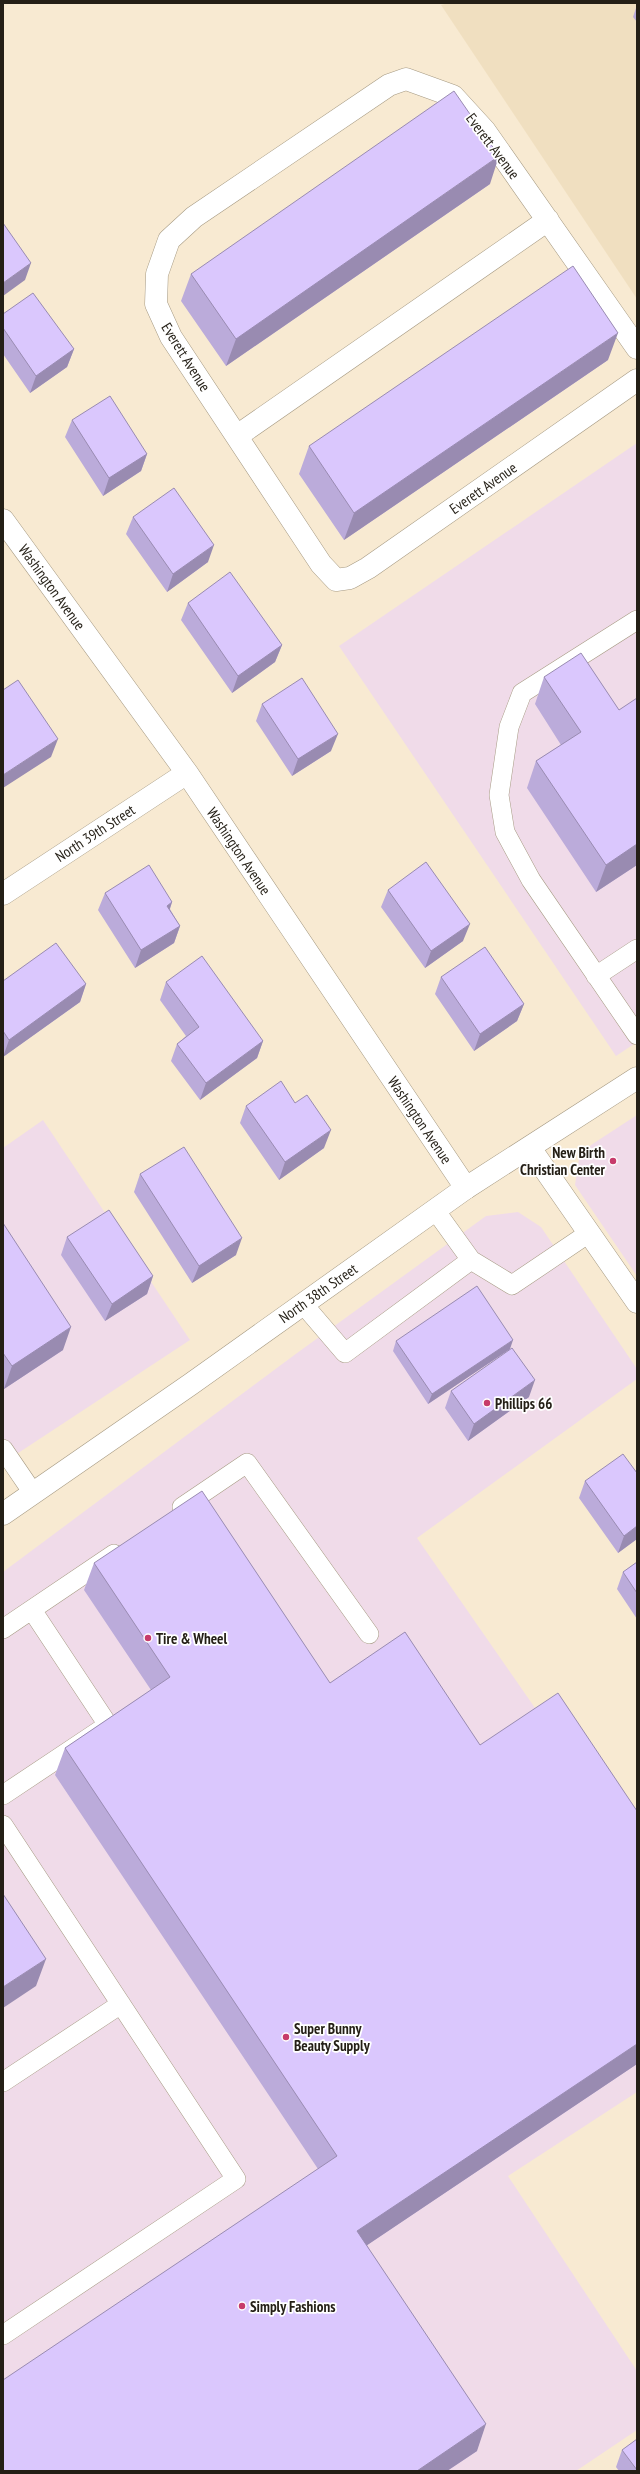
<svg xmlns="http://www.w3.org/2000/svg" width="640" height="2474" viewBox="0 0 640 2474" font-family="'PT Sans Narrow',sans-serif">
<rect width="100%" height="100%" fill="#f8ead2"/>
<path fill="#f0dbe9" d="M637,443V1042L616,1056L339,646Z
M637,1115V1276L575,1185L579,1159L591,1145Z
M43,1120L190,1340L3,1463V1148Z
M518,1212L541,1227L637,1369V1379L417,1538L637,1855V2092L508,2176L637,2371V2430L576,2471H3V1572L293,1356L486,1216Z"/>
<path fill="#f0dfc0" d="M448,3H637V299L441,5Z"/>
<g fill="none" stroke-linecap="round" stroke-linejoin="round">
<g stroke="#a69a83" stroke-width="20">
<path id="lane" d="M637,620L522,693L509,727L499,795L505,832L531,880L637,1035
M596,976L637,949
M435,1210L471,1260L512,1285L589,1233
M303,1304L345,1353L471,1260
M3,1449L33,1493
M182,1507L247,1463L369,1634
M3,1629L114,1554
M3,1795L108,1725L32,1610
M3,1825L236,2179L3,2335
M3,2082L121,2004"/>
</g>
<g stroke="#a69a83" stroke-width="23">
<path id="street" d="M637,348L485,131L453,96L406,79L389,85L194,217L169,240L157,274L156,304L171,337L321,564L336,580L350,578L368,568L637,380
M237,436L548,220
M3,520L187,773L466,1188
M3,894L187,773
M530,1148L637,1302"/>
</g>
<g stroke="#a69a83" stroke-width="23">
<path id="secondary" d="M3,1514L191,1384L466,1188L637,1078"/>
</g>
<use href="#lane" stroke="#fff" stroke-width="19"/>
<use href="#street" stroke="#fff" stroke-width="22"/>
<use href="#secondary" stroke="#fff" stroke-width="22"/>
</g>
<path fill="#bbabda" d="M637,5V22L633,17Z
M490,184L226,366L181,301L191,274Z
M3,314L74,349L67,367L30,393L3,354Z
M608,360L344,540L299,474L309,446Z
M72,420L147,454L141,471L103,496L65,437Z
M133,517L208,562L167,592L126,534Z
M188,603L282,645L275,662L232,693L181,620Z
M544,677L619,710L637,865L596,892L527,788L536,761L561,745L535,704Z
M262,704L331,751L292,776L256,721Z
M388,890L463,941L425,968L381,907Z
M105,893L172,902L170,909L180,926L174,943L135,968L98,910Z
M441,977L524,1004L517,1021L474,1051L435,994Z
M3,981L86,984L80,1002L3,1057Z
M166,982L263,1041L257,1058L200,1100L171,1061L177,1044L186,1036L160,1000Z
M246,1106L324,1148L279,1180L240,1123Z
M140,1174L236,1255L192,1283L134,1192Z
M3,1223L63,1350L4,1389L3,1388Z
M67,1237L153,1276L147,1294L105,1321L61,1255Z
M396,1341L510,1349L428,1404L393,1351Z
M451,1391L529,1397L468,1441L445,1408Z
M637,1473V1539L618,1553L579,1498L585,1481Z
M637,1562V1619L617,1589L623,1572Z
M94,1563L330,1683L480,1745L637,1811V2064L367,2245L477,2451L447,2471H3L318,2169L55,1775L65,1748L151,1690L84,1590Z
M637,2439V2471H619L616,2467L622,2450Z"/>
<path fill="#998bb1" d="M499,156L490,184L226,366L236,339Z
M31,263L25,280L3,296V283Z
M618,333L608,360L344,540L354,513Z
M74,349L67,367L30,393L36,376Z
M147,454L141,471L103,496L109,478Z
M214,545L208,562L167,592L173,574Z
M282,645L275,662L232,693L238,676Z
M338,734L331,751L292,776L298,759Z
M58,739L51,757L3,788V775Z
M637,844V865L596,892L606,865Z
M172,902L166,920L167,906Z
M470,924L463,941L425,968L431,951Z
M180,926L174,943L135,968L141,950Z
M86,984L80,1002L3,1057L9,1040Z
M524,1004L517,1021L474,1051L480,1034Z
M263,1041L257,1058L200,1100L206,1083Z
M331,1130L324,1148L279,1180L285,1162Z
M242,1238L236,1255L192,1283L199,1266Z
M153,1276L147,1294L105,1321L112,1304Z
M71,1327L63,1350L4,1389L12,1366Z
M513,1340L510,1349L428,1404L432,1394Z
M535,1380L529,1397L468,1441L474,1424Z
M637,1526V1539L618,1553L624,1536Z
M46,1959L36,1986L3,2008V1987Z
M637,2044V2064L348,2258L357,2231Z
M486,2424L477,2451L447,2471H417Z"/>
<path fill="#dac7fd" stroke="#998bb1" d="M454,91L499,156L236,339L191,274Z
M3,223L31,263L3,283Z
M573,266L618,333L354,513L309,446Z
M33,293L74,349L36,376L3,328V314Z
M110,396L147,454L109,478L72,420Z
M174,488L214,545L173,574L133,517Z
M230,572L282,645L238,676L188,603Z
M581,653L619,710L637,698V844L606,865L536,761L581,732L544,677Z
M302,678L338,734L298,759L262,704Z
M18,680L58,739L3,775V690Z
M426,862L470,924L431,951L388,890Z
M149,865L172,902L167,906L180,926L141,950L105,893Z
M56,943L86,984L9,1040L3,1031V981Z
M485,947L524,1004L480,1034L441,977Z
M202,956L263,1041L206,1083L177,1044L199,1027L166,982Z
M281,1081L295,1103L307,1095L331,1130L285,1162L246,1106Z
M184,1147L242,1238L199,1266L140,1174Z
M109,1210L153,1276L112,1304L67,1237Z
M3,1223L71,1327L12,1366L3,1353Z
M477,1286L513,1340L432,1394L396,1341Z
M512,1348L535,1380L474,1424L451,1391Z
M623,1454L637,1473V1526L624,1536L585,1481Z
M202,1491L330,1683L405,1632L480,1745L558,1693L637,1811V2044L357,2231L486,2424L417,2471H3V2380L337,2156L65,1748L170,1677L94,1563Z
M637,1562V1593L623,1572Z
M3,1894L46,1959L3,1987Z
M637,2439V2470L622,2450Z"/>
<g fill="#c73b6b" stroke="#fff" stroke-width="1.5">
<circle cx="613" cy="1161" r="4"/>
<circle cx="487" cy="1403" r="4"/>
<circle cx="148" cy="1638" r="4"/>
<circle cx="286" cy="2037" r="4"/>
<circle cx="242" cy="2306" r="4"/>
</g>
<g text-anchor="middle" dominant-baseline="central" stroke-width="3.5" stroke-linejoin="round" paint-order="stroke">
<g font-size="15" fill="#241f16" stroke="#fff">
<text transform="translate(493 146) rotate(53)">Everett Avenue</text>
<text transform="translate(186 357) rotate(58)">Everett Avenue</text>
<text transform="translate(483 488) rotate(-35)">Everett Avenue</text>
<text transform="translate(52 587) rotate(54)">Washington Avenue</text>
<text transform="translate(95 833) rotate(-33)">North 39th Street</text>
<text transform="translate(239 851) rotate(56)">Washington Avenue</text>
<text transform="translate(420 1120) rotate(56)">Washington Avenue</text>
<text transform="translate(318 1293) rotate(-35)">North 38th Street</text>
</g>
<g font-size="15" font-weight="bold" fill="#241f16" stroke="#fff" text-anchor="start">
<text x="605" y="1152" text-anchor="end">New Birth<tspan x="605" dy="17">Christian Center</tspan></text>
<text x="495" y="1403">Phillips 66</text>
<text x="156" y="1638">Tire &amp; Wheel</text>
<text x="294" y="2028">Super Bunny<tspan x="294" dy="17">Beauty Supply</tspan></text>
<text x="250" y="2306">Simply Fashions</text>
</g>
</g>
<rect width="640" height="2474" fill="none" stroke="#241f16" stroke-width="8"/>
</svg>
